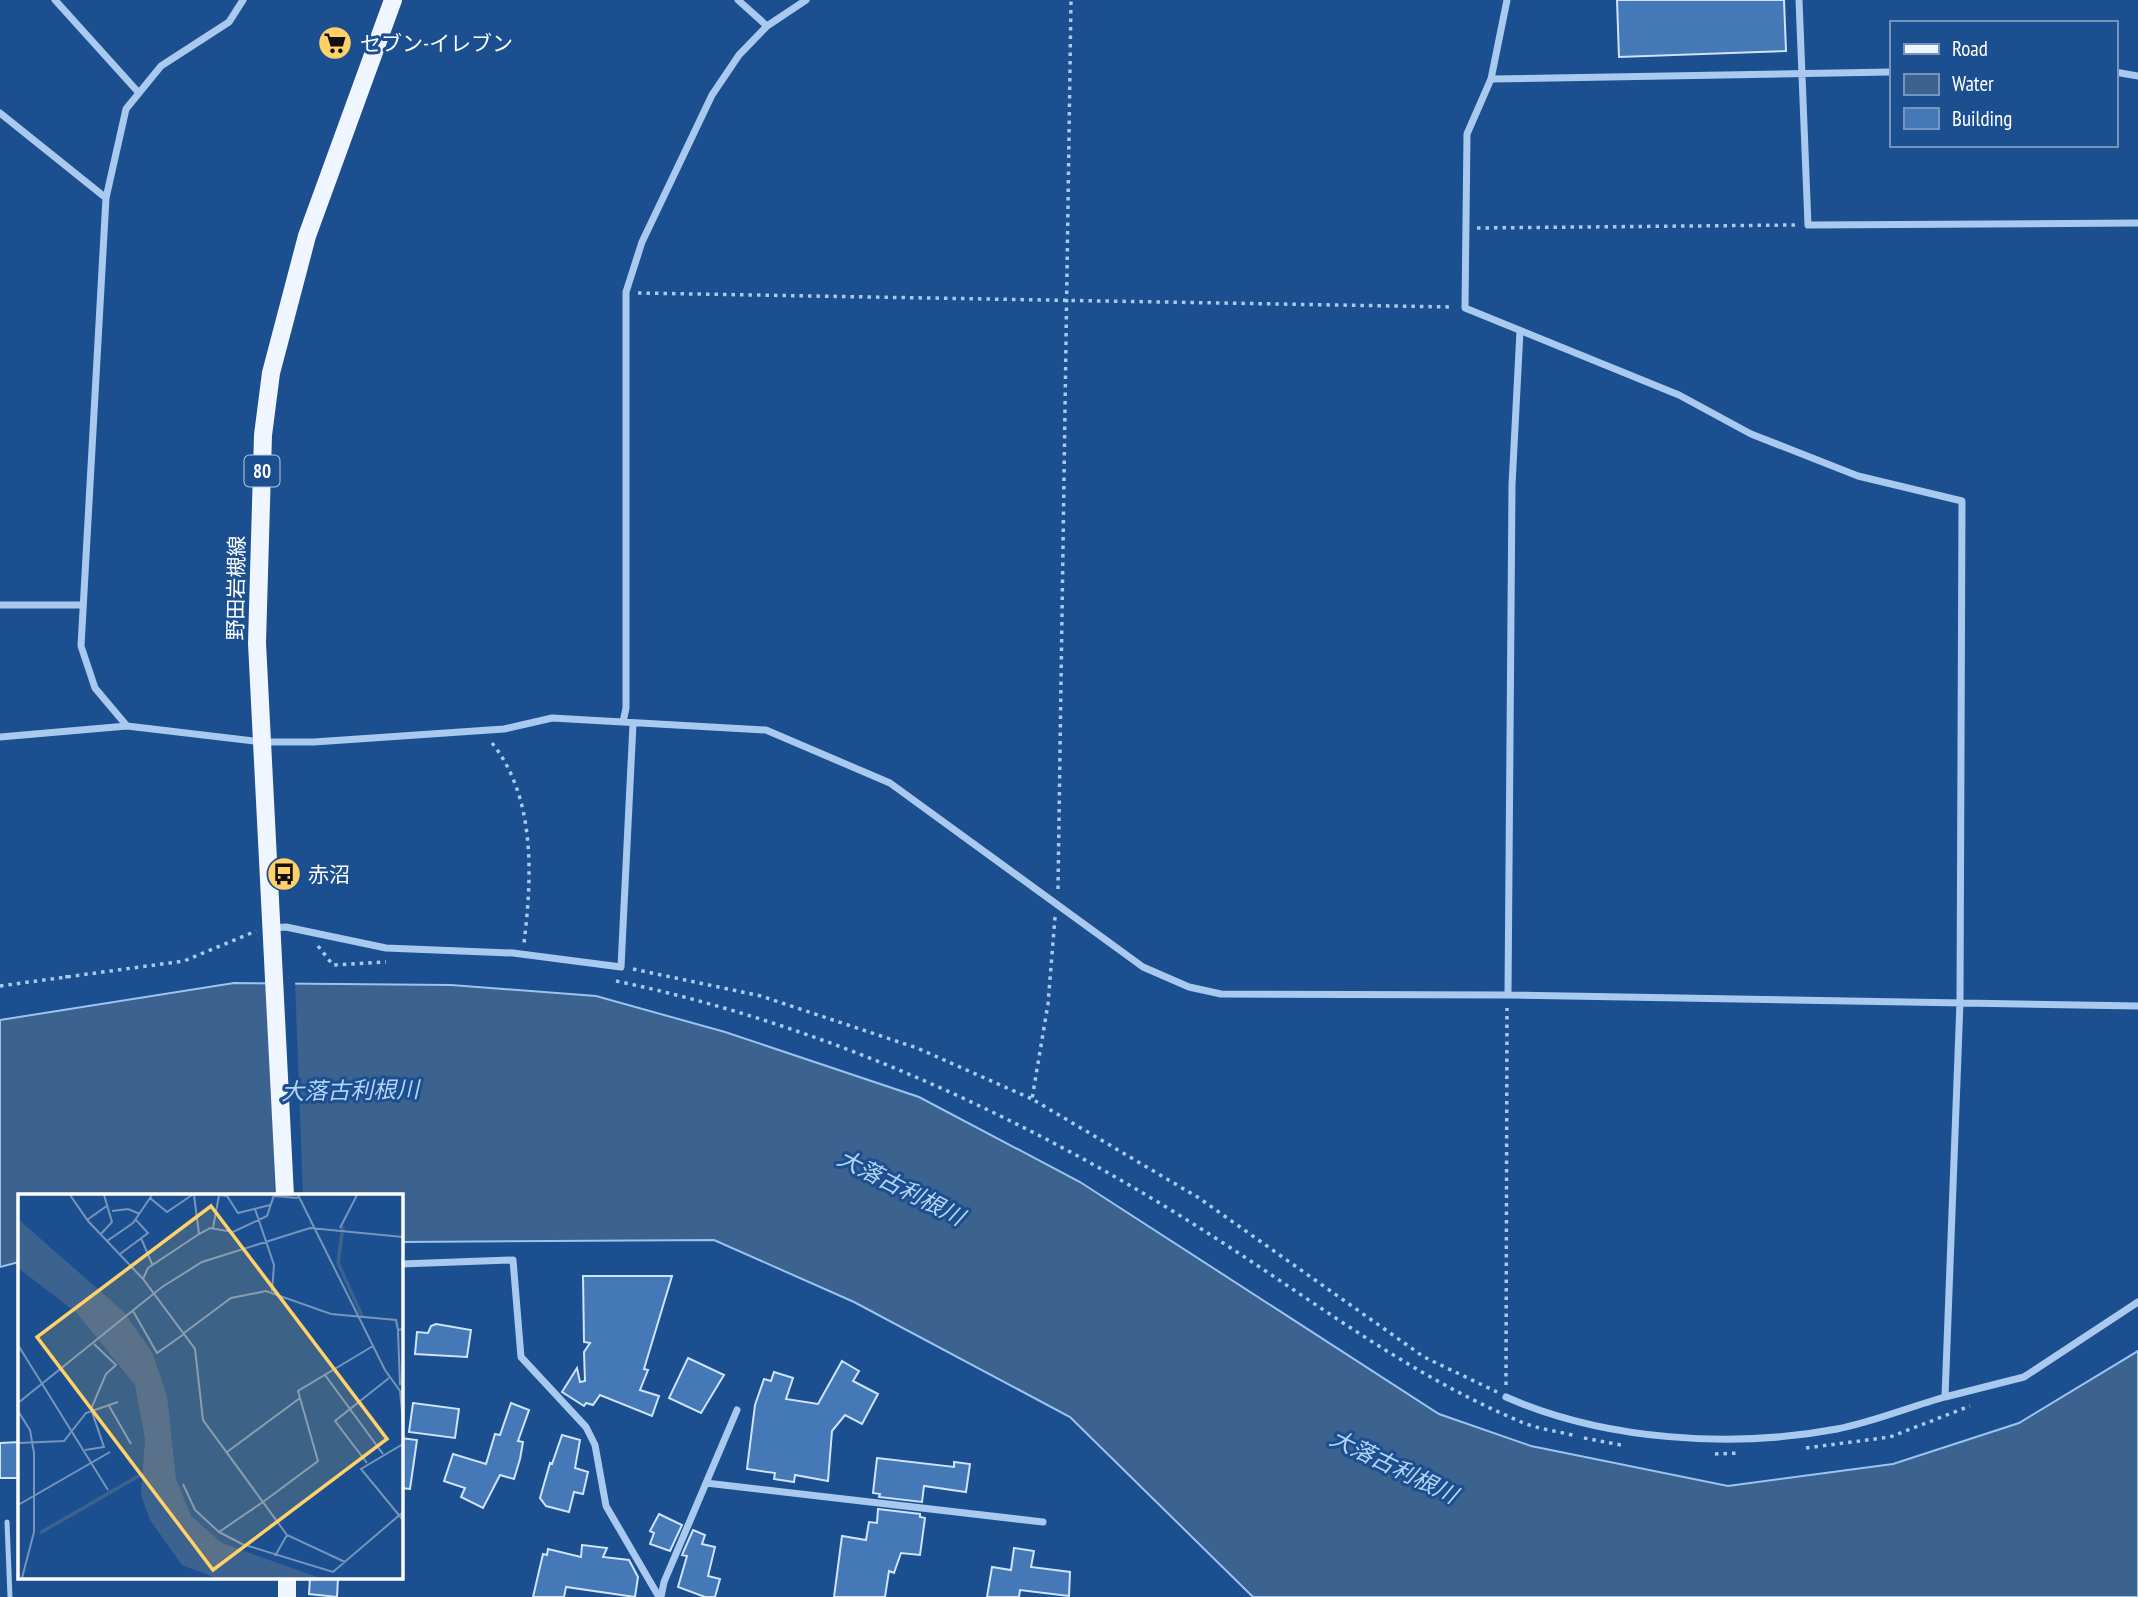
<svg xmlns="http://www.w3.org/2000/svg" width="2138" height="1597" viewBox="0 0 2138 1597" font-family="'PT Sans Narrow','Noto Sans JP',sans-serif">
<rect width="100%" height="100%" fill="#1b4f8f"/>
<path fill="#3c6290" stroke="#9cc4f0" stroke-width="2" d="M234,983L451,985L596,996L725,1032L919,1097L1080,1182L1439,1414L1531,1446L1728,1486L1893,1464L2019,1423L2138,1351V1597H1253L1070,1417L854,1302L714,1240L401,1242V1196H19V1262L0,1267V1020Z"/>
<path fill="#1b4f8f" d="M267,979L295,980L303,1196H275Z"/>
<path fill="#4478b7" stroke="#cfe3fa" stroke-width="2" d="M1617,0H1784L1786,51L1619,57Z
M583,1276H672L644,1369L648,1370L640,1390L659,1396L652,1416L600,1395L593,1405L586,1403L584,1406L562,1392L577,1368L580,1382L585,1381L584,1352L590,1343L584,1342Z
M436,1324L471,1330L467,1357L415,1354L417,1332L428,1333L431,1326Z
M688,1358L724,1375L701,1413L669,1398Z
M842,1361L859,1371L853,1381L878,1394L862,1424L845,1415L832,1431L828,1481L795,1475L794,1482L774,1479L775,1473L747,1469L755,1405L764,1379L771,1381L774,1372L793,1378L786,1399L818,1404Z
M413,1403L459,1409L455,1438L409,1432Z
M511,1403L529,1410L518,1441L523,1442L520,1459L514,1479L500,1475L483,1508L461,1497L465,1488L444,1481L453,1454L486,1464L495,1434L500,1435Z
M562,1435L580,1440L575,1468L588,1472L583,1494L574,1492L569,1512L546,1506L540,1498L550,1463L552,1464Z
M401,1438L417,1440L410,1489L401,1488Z
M19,1442V1478H0V1443Z
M877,1458L954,1467V1462L970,1464L966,1492L924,1486L922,1502L879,1497L880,1494L873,1493Z
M878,1509L920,1514V1517L925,1518L920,1555L901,1553L894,1573L889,1571L885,1597H834L842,1536L866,1540L869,1522L877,1523Z
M659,1514L682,1525L670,1551L650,1544L654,1533L650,1531Z
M693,1530L705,1535L702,1544L715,1547L708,1576L720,1579L715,1597H705L678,1587L687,1556L682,1555Z
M582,1545L607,1548L603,1557L629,1560L638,1577L635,1597L566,1587L564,1597H533L543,1554L547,1555L548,1549L581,1557Z
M1014,1548L1034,1551L1031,1567L1070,1572L1069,1596L1020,1590L1019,1597H987L992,1567L1011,1570Z
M310,1578H338L337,1597L309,1594Z"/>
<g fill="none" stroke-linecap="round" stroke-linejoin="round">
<path stroke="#a9c9ee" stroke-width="3.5" stroke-dasharray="3.5 5" stroke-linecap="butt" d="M1477,228L1795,225
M638,293L1453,307
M492,743C536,798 532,877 524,943
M1058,889L1071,0
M1055,917L1048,1004L1032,1099L1199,1198L1424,1357L1497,1392
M318,946L333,965L386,962
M633,969L761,996L917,1048L1032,1099
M67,975V983
M616,981C831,1026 1037,1122 1220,1241C1318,1304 1410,1375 1519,1421C1536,1429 1558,1431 1576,1436
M0,986L184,961L256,931
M1506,1385L1507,1008
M1584,1438L1621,1445
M1806,1448L1890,1437L1970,1406
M1715,1454L1739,1453"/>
<path stroke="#a9c9ee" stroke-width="5" d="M7,1522L10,1597"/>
<path stroke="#a9c9ee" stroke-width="7" d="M55,0L139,93
M738,0L767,26
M1799,0L1808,225L2138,223
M2115,72L2138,76
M1491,79L1891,72
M0,113L106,198
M0,605H83
M623,722L626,708V292L642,242L712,95L739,55L767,26L806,0
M127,726L95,688L81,646L106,198L126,109L161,66L229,22L243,0
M0,737L127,726L263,742H314L504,729L552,718L766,730L890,783L1143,967L1189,987L1221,994L1508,995L2138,1006
M272,928L286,927L386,948L513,953L621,967L633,724
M1508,995L1512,485L1520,331
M401,1264L513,1260L521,1357L586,1427L595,1445L606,1506L659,1597
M1506,1397C1604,1440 1731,1449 1837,1429C1873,1422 1909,1407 1945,1397L1960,1002L1962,501L1858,476L1751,434L1679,395L1465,308L1467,134L1491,79L1507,0
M1945,1397L2024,1377L2138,1302
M706,1483L1043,1522
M661,1597L664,1582L737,1410"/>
<path stroke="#f0f6ff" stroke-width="18" d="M285,1196L257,643L263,435L271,373L307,236L393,0
M287,1597V1578"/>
</g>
<defs>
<g id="supermarket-disc" transform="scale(1.75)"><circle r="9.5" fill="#ffd166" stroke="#1b4f8f"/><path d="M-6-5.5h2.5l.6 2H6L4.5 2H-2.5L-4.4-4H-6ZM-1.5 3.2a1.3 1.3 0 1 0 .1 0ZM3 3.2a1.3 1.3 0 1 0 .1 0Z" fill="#111"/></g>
<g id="bus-disc" transform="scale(1.75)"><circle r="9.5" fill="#ffd166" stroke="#1b4f8f"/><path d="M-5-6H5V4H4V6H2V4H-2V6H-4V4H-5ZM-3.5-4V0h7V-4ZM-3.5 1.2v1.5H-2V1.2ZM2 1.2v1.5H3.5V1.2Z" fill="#111"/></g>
</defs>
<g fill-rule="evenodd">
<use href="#supermarket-disc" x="335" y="43"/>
<use href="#bus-disc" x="284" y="874"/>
</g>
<g text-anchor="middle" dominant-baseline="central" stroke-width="6" stroke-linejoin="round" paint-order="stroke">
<rect fill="#1b4f8f" stroke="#bbcadd" stroke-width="2" x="244.5" y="455.5" width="35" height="31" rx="5"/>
<g font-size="19" font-weight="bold" fill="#fff">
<text x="262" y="471">80</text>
</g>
<g font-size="21" fill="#fff" stroke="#1b4f8f" text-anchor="start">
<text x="360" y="43">セブン-イレブン</text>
<text x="308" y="874">赤沼</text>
</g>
<g font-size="21" fill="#fff" stroke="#1b4f8f">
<text transform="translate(236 588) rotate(-89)">野田岩槻線</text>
</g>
<g font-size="23" font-style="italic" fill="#b5d3f5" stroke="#1b4f8f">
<text transform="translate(350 1090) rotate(-1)">大落古利根川</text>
<text transform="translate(901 1187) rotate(27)">大落古利根川</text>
<text transform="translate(1394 1466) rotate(26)">大落古利根川</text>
</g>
</g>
<g transform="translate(18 1194)">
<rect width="385" height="385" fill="#1b4f8f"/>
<path d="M0,25L106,118L134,158L149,202L158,285L173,322L204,349L302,384H198L164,371L132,326L123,301L127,245L117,191L59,119L0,74Z" fill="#3c6290"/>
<path fill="none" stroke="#3c6290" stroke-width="3.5" d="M325,32L320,69L344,122M22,339L124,280"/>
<path fill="none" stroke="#7695bc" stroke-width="2" d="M52,1L70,27L125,85L177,155L185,226L269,341L327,368M176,1L181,40M280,1L367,176L385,201M255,2L280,4M132,4L149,18L174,1M237,15L256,71L254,97M94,17L110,15L122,20M69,26L90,11M195,34L201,1L209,2L220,19L252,11M322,34L339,1M82,41L94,28L86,1M123,44L134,70M89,47L115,29L134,1M102,60L130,39L118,26M125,85L130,74L181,40L192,34L215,38L249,22L256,1M115,117L139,159L166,140M380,137L382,191M166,139L213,104L248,97L313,120L378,126L380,136L385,135M0,151L90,296M307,181L365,260M382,197L385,228M0,209L144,93L184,68L292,34L385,43M90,210L113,250M0,217L12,236L16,259V338L4,384M0,249L46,247L68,219L100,208M385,250L343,275L385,326M67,256L86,253L73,215L88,180L98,171L76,150M209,258L282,204M349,269L317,227L371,184M165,290L177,316L201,338L245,308L300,267L280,197L355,152M0,311L92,258M201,338L224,350L315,378L385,318M257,362L269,341"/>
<path fill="#ffd166" fill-opacity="0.15" stroke="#ffd166" stroke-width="3.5" d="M193,12L369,245L195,376L19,143Z"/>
<rect width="385" height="385" fill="none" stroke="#fff" stroke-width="3.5"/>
</g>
<rect x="1890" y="21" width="228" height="126" fill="#1b4f8f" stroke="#7695bc" stroke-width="2"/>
<rect x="1904" y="44" width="35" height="10" fill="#f0f6ff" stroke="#7695bc" stroke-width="2"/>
<text x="1952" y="56" font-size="21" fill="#ffffff">Road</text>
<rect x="1904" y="74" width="35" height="21" fill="#3c6290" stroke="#7695bc" stroke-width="2"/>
<text x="1952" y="91" font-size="21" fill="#ffffff">Water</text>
<rect x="1904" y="108" width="35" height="21" fill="#4478b7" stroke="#7695bc" stroke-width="2"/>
<text x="1952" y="126" font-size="21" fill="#ffffff">Building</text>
</svg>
